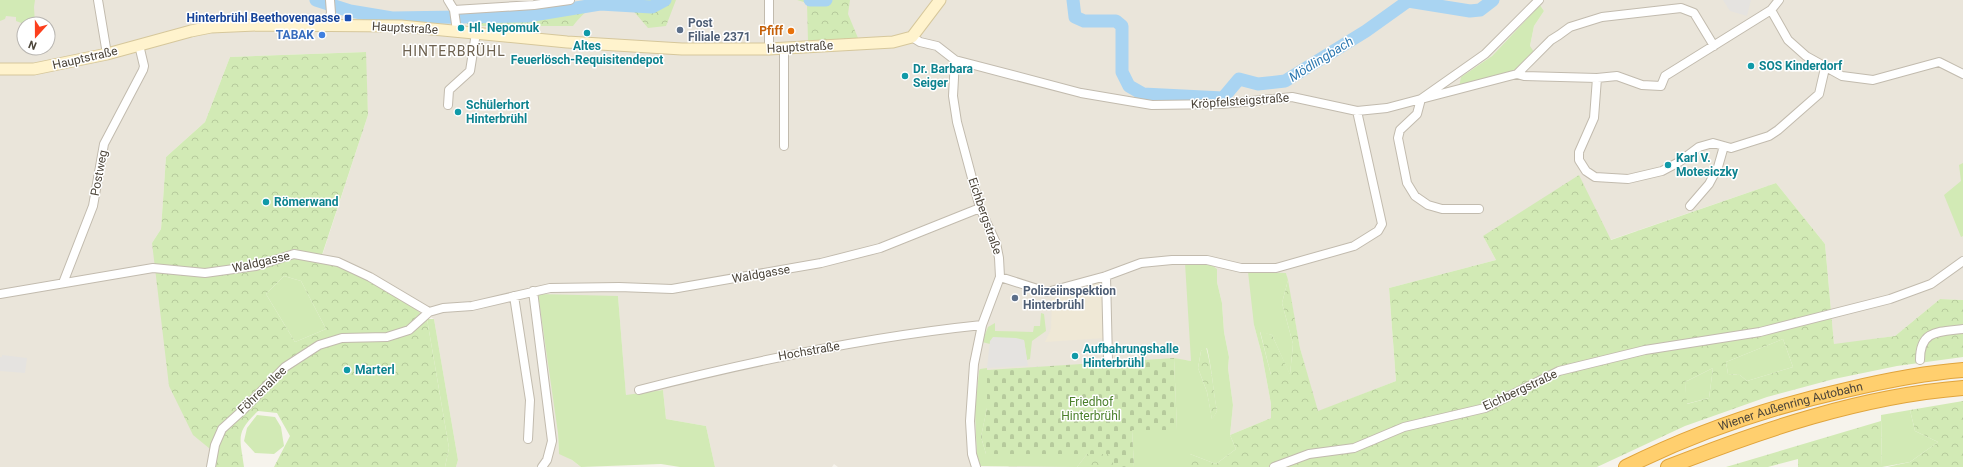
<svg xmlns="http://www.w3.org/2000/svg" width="1963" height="467" viewBox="0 0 1963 467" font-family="Roboto,sans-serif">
<defs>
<pattern id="forest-crowns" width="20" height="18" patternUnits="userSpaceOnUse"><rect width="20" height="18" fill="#d2eab5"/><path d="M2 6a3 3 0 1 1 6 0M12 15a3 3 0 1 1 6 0" fill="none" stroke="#b6ca9c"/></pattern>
<pattern id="cemetery-stones" width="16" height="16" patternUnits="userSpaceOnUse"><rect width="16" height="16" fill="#d2eab5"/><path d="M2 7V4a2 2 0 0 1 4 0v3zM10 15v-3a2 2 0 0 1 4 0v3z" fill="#b6ca9c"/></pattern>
</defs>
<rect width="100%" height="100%" fill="#f6f3ec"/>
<path fill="#eae5da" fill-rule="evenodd" d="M0,0H1963V300L1940,299L1895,336L1834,345L1825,244L1776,183L1610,240L1483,236L1496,260L1389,288L1396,381L1317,412L1300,348L1286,273L1254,325L1262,355L1271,404V418L1230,435L1233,405L1228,368L1229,357L1224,332L1222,303L1217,282V269L1191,361L1174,359L1177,430H1132L1134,467H1113V454H1088L1077,467H1009L981,437L987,408L979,371L975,436L977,460L981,467H838L834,464L832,467H715L706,426L666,419L663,390L626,396L618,296L558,433L559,453L572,460L581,467H456L458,460L434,319L384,290L321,259L368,115L365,52L230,57L205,122L166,157L161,229L152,243L215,453L216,467H0ZM1540,5L1544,11L1534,26L1530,46L1461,77L1492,56ZM24,24H48V48H24Z"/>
<path fill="#efe8d6" d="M1097,283H1103L1105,338L1045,342L1051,329L1052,299Z"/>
<path fill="#d2eab5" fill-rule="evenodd" d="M0,0H35L34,7L35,24H24L16,21V17L6,16L5,19L0,21Z
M1540,5L1544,11L1534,26L1530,46L1534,52L1518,69L1502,76L1459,87L1461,77L1492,56Z
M1963,163V236L1961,237L1944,195L1961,181L1959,165Z
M1185,263L1210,264L1217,269V282L1222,303L1224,332L1229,357L1228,368L1233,405L1230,435L1236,449L1216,464L1190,454V467H1134L1132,430H1177L1174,358L1191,361ZM1207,348C1212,369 1213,390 1217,411L1212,419L1207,392L1198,368L1201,351Z
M1248,272L1286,273L1288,280L1282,303L1293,344L1290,375L1272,335L1260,332L1271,375V404L1262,355L1254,325Z
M284,276L301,281L326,329L295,342L266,294Z
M538,294L618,296L626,395L663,390L666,419L706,426L715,467H680L661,464L581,467L572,460L559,454L558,433Z
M1041,313L1044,314L1046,331L1032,341L1030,359L1027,360L1024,340L990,341V344L982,342L988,327L995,323V331L1033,332L1034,326H1040Z
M427,319H434L458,460L456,467H445L449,448Z
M1783,339L1793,367L1747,381L1740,375L1728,374L1726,362Z
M987,368V408L981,437L986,454H1087L1077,467L980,466L977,460L975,411L979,371L980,369Z
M1713,368L1709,398L1686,404L1685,382Z
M1910,410L1915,431L1938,442L1910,462L1882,467L1881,415Z
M257,415L275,417L281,427L284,446L274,454L255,453L244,441L247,428Z"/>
<path fill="url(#forest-crowns)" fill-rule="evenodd" d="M603,0H676L666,26L648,28L630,7C600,6 593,0 573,26H469L462,17Z
M797,0H850L848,14L858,38L808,42L807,3Z
M366,52L368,115L321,258C356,276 399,291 427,319L449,448L445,467H274L290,436L277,413L258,411C235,433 240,437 244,467H216L215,453L193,435L169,386L152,243L161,229L166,157L205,122L230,57ZM284,276L301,281L326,329L295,342L266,294Z
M1579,175L1611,240L1776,183L1825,244L1834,344L1895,336L1940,299L1963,300V357L1897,366L1834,379L1767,397L1685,426L1597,467H1190V454L1216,464L1236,449L1230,435L1271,418V375L1260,331L1272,335L1290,374L1293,344L1282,303L1288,280L1300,348L1318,411L1396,381L1389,288L1496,260L1483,236ZM1783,339L1793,367L1747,381L1740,375L1728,374L1726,362ZM1713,368L1709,398L1687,404L1685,382Z
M1206,347C1212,368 1213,389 1217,411L1212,420L1207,392L1198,368L1201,351Z
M1963,401V467H1887L1910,462L1938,442L1915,431L1910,410Z
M1881,421L1882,467H1798V459L1768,467H1726Z
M1087,454H1113V467H1077Z"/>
<path fill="url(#cemetery-stones)" d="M1174,358L1177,430H1132L1134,467H1113V454H986L981,437L987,408V370Z"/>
<path fill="#e5e3e0" d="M1723,0H1751L1747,16L1730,11Z
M993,337L1016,338L1024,340L1028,366L987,368L990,341Z
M2,355L27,358L25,373L0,371V357H2Z"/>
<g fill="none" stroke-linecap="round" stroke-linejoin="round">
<path stroke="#a9d4f2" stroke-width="13" d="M316,0L350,11L392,18L527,16L600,4L652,7L665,0
M810,0H826
M1073,0L1075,17L1084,21H1116L1122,26V72L1129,86L1143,94L1223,98L1239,79L1258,84L1285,81L1366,31L1408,1L1470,11L1480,10L1493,0"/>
<g stroke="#c2bbae" stroke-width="10">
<path id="street" d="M98,0L107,54
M448,0L454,10L457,31
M454,10L534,5L570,0
M1771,10L1788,40L1806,56L1842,76L1873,80L1939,62L1963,74
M326,26L331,13L330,0
M912,37L920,42L937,46L955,60L1081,93L1152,105L1222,104L1292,97L1357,111L1387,108L1421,99L1485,54L1539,0
M784,48V146
M769,49V0
M955,60L953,96L957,122L980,208L996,243L999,258L1000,277L982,325L974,364L970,421L972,454L976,467
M1517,74L1551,40L1559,35L1570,27L1602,17L1681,8L1694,13L1714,46
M1597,78L1594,118L1579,152V160L1586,171L1595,177L1628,179L1662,171L1679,162L1699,147L1713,143L1731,148L1769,136L1778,130L1819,94L1825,68
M1425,98L1517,74L1524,76L1597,78L1617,76L1642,85L1661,86L1665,76L1771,10L1779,0
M1421,99L1417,114L1400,130L1398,138L1407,183L1415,196L1428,205L1442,209H1479
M448,105L449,90L470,71L476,33
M1690,206L1709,184L1718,167L1724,146
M1106,276L1108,360
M1000,277L1047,292L1106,276L1141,263L1172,260H1207L1241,268H1276L1354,246L1378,231L1382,224L1357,111
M63,283L93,206L104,144L143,70L144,66L139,45
M533,291L552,441L547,460L542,467
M0,294L153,268L205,273L256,266L294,254L338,262L370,277L429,312L443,308L472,306L550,288L619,287L672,289L821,263L880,248L980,208
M514,296L530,400L528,439
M1920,360C1920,330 1938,332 1963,329
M639,390C752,361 866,337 982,325
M211,467L215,445L222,429L244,409L285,367L319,345L342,338L387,337L409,330L429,312
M1274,467L1309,454L1354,448L1404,427L1485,408L1559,371L1645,350L1760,332L1890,299L1931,284L1963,261"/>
</g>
<g stroke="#d6c79b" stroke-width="13">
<path id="secondary" d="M0,69H34L107,54L191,31L211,27L258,25L401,26L567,42L682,49H769L893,42L912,37L940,0"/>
</g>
<g stroke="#e0a43c" stroke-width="16">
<g id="highway">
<path id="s1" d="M1626,467C1696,432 1770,407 1846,390C1884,381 1924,373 1963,370"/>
<path d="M1668,467C1762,430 1861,396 1963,388"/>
</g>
</g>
<use href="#street" stroke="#fff" stroke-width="8"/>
<use href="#secondary" stroke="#fff3cd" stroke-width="11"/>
<use href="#highway" stroke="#ffcf6e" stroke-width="14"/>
</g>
<rect fill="#1a4fb4" stroke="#fff" stroke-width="1.5" x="344" y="14" width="8" height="8" rx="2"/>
<g fill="#0f9aa8" stroke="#fff" stroke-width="1.5">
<circle cx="461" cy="28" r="4"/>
<circle cx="587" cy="33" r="4"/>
<circle cx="1751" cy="66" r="4"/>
<circle cx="905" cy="76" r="4"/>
<circle cx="458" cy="112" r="4"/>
<circle cx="1668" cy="165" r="4"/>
<circle cx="266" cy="202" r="4"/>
<circle cx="1075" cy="356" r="4"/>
<circle cx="347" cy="370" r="4"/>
</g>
<g fill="#5c6f8a" stroke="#fff" stroke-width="1.5">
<circle cx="680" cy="30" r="4"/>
<circle cx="1015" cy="298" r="4"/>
</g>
<circle fill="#e8710a" stroke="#fff" stroke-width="1.5" cx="791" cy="31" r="4"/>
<circle fill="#3f7fe0" stroke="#fff" stroke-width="1.5" cx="322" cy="35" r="4"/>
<g text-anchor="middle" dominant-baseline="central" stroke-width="3" stroke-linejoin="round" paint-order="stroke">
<g font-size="12" font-weight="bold" fill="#164399" stroke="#fff" text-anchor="end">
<text x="340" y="18">Hinterbrühl Beethovengasse</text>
</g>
<g font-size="12" font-weight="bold" fill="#4e5e75" stroke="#fff" text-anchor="start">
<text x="688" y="23">Post<tspan x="688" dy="14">Filiale 2371</tspan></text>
<text x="1023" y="291">Polizeiinspektion<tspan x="1023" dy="14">Hinterbrühl</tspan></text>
</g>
<g font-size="12" fill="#4b4439" stroke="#fff">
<text transform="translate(405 28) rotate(3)">Hauptstraße</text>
<text transform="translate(800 47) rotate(-3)">Hauptstraße</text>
<text transform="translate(85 58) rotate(-13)">Hauptstraße</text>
<text transform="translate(1240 101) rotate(-4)">Kröpfelsteigstraße</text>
<text transform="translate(99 173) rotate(-79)">Postweg</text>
<text transform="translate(985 216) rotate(71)">Eichbergstraße</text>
<text transform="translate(261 262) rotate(-13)">Waldgasse</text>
<text transform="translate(761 274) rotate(-10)">Waldgasse</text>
<text transform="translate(809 351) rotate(-10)">Hochstraße</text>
<text transform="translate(262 390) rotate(-44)">Föhrenallee</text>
<text transform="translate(1520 390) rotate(-25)">Eichbergstraße</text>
<text stroke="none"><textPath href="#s1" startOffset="176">Wiener Außenring Autobahn</textPath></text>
</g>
<g font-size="12" font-weight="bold" fill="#0d838f" stroke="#fff" text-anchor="start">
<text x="469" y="28">Hl. Nepomuk</text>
<text x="587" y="46" text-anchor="middle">Altes<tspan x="587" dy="14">Feuerlösch-Requisitendepot</tspan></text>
<text x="1759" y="66">SOS Kinderdorf</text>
<text x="913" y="69">Dr. Barbara<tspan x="913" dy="14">Seiger</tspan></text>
<text x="466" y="105">Schülerhort<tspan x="466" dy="14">Hinterbrühl</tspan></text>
<text x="1676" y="158">Karl V.<tspan x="1676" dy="14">Motesiczky</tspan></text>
<text x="274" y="202">Römerwand</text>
<text x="1083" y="349">Aufbahrungshalle<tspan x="1083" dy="14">Hinterbrühl</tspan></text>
<text x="355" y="370">Marterl</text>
</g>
<g font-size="12" font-weight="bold" fill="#c56008" stroke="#fff" text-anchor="end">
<text x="783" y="31">Pfiff</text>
</g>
<g font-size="12" font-weight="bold" fill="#366cbe" stroke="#fff" text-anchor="end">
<text x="314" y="35">TABAK</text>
</g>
<g font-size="12" fill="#4a7f2a" stroke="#fff">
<text x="1091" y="402">Friedhof<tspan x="1091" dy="14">Hinterbrühl</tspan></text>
</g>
<g font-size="13" font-style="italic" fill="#2e7ab2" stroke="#fff">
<text transform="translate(1321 59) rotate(-32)">Mödlingbach</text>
</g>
<g font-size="14" letter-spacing="1" fill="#6e6250" stroke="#fff">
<text x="454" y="51">HINTERBRÜHL</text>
</g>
</g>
<g transform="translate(36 36) rotate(201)"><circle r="19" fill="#ffffff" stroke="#b7b4b0"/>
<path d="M0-3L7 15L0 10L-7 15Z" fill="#fc3f1d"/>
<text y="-6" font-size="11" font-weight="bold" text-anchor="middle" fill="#4b4439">N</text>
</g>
</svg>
